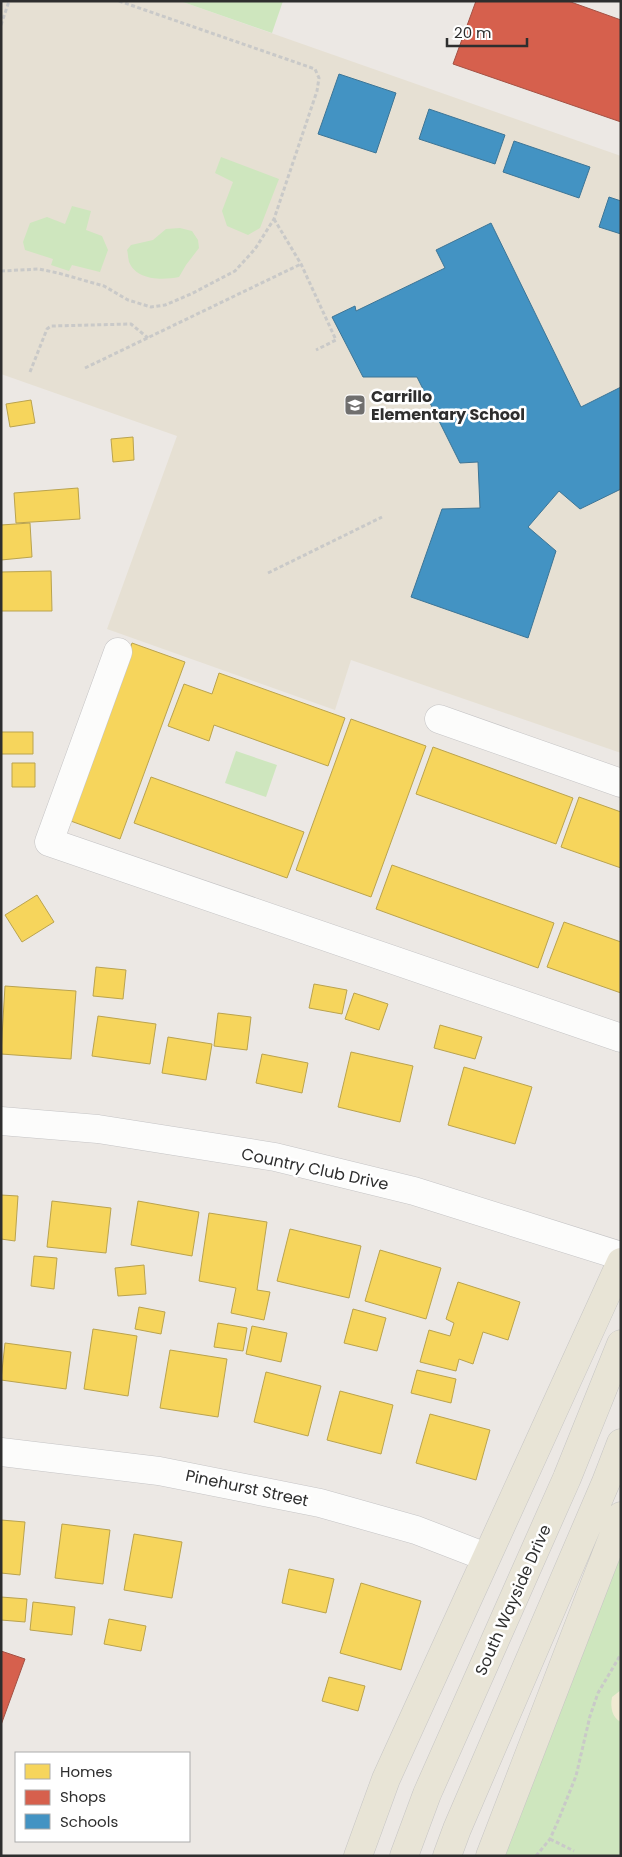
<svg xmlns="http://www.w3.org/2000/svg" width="622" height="1857" viewBox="0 0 622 1857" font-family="Poppins,sans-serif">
<rect width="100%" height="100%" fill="#ece8e4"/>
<path fill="#e6e0d3" d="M1,1H180L621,156V753L351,660L335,710L107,629L177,436L1,374Z"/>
<path fill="#cee6be" d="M180,1H283L272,33Z
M221,157L279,179L260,228L248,235L227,226L222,211L233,182L215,173Z
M72,206L91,211L86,230L102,236L108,250L100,272L72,265L69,271L51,265L53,259L25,250L23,242L30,223L47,217L65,224Z
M180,228L192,231L198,240L199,248L186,265L179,277C163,280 137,281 129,262C128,258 128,253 127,250L131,245L153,240L166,229Z
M236,751L277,765L266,797L225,783Z
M621,1505V1856H499Z"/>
<path fill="#f0ead3" d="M621,1690V1722C612,1718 610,1707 612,1697Z"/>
<path fill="#f6d55c" stroke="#baa34e" d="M31,400L35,423L10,427L6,404Z
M133,437L134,460L113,462L111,439Z
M78,488L80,519L16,523L14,493Z
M30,523L32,557L1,560V525Z
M51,571L52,611H1V572Z
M132,643L185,662L120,839L68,820Z
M219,673L345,718L328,766L214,725L209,741L168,726L184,684L212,694Z
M351,719L426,746L371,897L296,870Z
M1,732H33V754H1Z
M433,747L573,798L556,844L416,794Z
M12,763H35V787H12Z
M151,777L304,832L287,878L134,823Z
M579,797L621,812V868L561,847Z
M392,865L554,923L538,968L376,909Z
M37,895L54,922L22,942L5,915Z
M564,922L621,942V993L547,967Z
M96,967L126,970L123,999L93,996Z
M314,984L347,990L342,1014L309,1008Z
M5,986L76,991L71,1059L1,1054Z
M354,993L388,1004L379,1030L345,1019Z
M218,1013L251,1017L247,1050L214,1046Z
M98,1016L156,1024L150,1064L92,1056Z
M440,1025L482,1037L475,1059L434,1048Z
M168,1037L212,1044L206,1080L162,1073Z
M351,1052L413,1066L400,1122L338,1107Z
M262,1054L308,1063L302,1093L256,1083Z
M464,1067L532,1087L515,1144L448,1125Z
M1,1195L18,1196L15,1241L1,1239Z
M52,1201L111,1208L106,1253L47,1247Z
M138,1201L199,1212L192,1256L131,1245Z
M209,1213L267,1222L257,1290L270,1292L264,1320L231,1313L236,1288L199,1281Z
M290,1229L361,1246L349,1298L277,1281Z
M380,1250L441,1268L426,1319L365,1301Z
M34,1256L57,1258L54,1289L31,1286Z
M144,1265L146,1294L118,1296L115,1268Z
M458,1282L520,1302L508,1340L483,1332L473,1364L459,1359L456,1371L420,1362L429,1330L450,1336L454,1323L446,1319Z
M139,1307L165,1312L161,1334L135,1329Z
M353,1309L386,1318L377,1351L344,1343Z
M218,1323L247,1328L243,1351L214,1347Z
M252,1326L287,1333L281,1362L246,1354Z
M93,1329L137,1336L128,1396L84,1389Z
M5,1343L71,1352L66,1389L1,1380Z
M170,1350L227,1359L218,1417L160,1408Z
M417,1370L456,1379L451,1403L411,1393Z
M266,1372L321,1386L308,1436L254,1422Z
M340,1391L393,1405L381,1454L327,1440Z
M430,1414L490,1430L476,1480L416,1463Z
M1,1520L25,1522L20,1575L1,1573Z
M62,1524L110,1530L103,1584L55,1578Z
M134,1534L182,1542L172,1598L124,1590Z
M289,1569L334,1579L326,1613L282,1603Z
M361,1583L421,1601L401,1670L340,1653Z
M1,1597L27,1599L25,1622L1,1620Z
M33,1602L75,1607L72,1635L30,1630Z
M109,1619L146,1626L141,1651L104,1644Z
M329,1677L365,1686L358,1711L322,1701Z"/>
<path fill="#d6604d" stroke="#a45144" d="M476,1H568L621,20V122L453,64Z
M1,1651L25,1659L1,1725Z"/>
<path fill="#4393c3" stroke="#3d7596" d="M339,74L396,93L376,153L318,134Z
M429,109L505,135L495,164L419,139Z
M514,141L590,167L579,198L503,172Z
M609,197L621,201V234L599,227Z
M491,223L581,407L621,387V489L580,509L559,491L528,527L556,551L528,638L411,597L442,509L480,508L478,462L460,463L417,377H363L332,317L355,306L356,311L445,268L436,250Z"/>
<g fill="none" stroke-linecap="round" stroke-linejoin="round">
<g stroke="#c5c4c5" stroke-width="29">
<path id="minor" d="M118,652L49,842L621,1038
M439,719L621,783
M1,1121L98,1129L275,1157L414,1191L621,1256
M1,1452L159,1471L320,1503L416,1530L486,1557"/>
</g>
<g stroke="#c6c5c4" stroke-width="29">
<path id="major" d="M358,1856L386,1779L621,1262
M404,1856L427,1794L567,1478L621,1344
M447,1856L457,1829L606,1482L621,1443
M490,1856L621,1516"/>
</g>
<path stroke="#c9c9c8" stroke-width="3" stroke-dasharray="4 2.5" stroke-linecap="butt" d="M1,25L9,1
M274,219L301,264L336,340L316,350
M1,271L39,269L58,273L104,286L128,300L151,307L165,305L191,294L235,271L255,249L274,219L317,91L319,78L315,69L119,1
M85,368L301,264
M30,372L47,329L51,326L131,324L148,338
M268,573L382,517
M550,1839L574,1851
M536,1856L550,1839L558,1821L576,1776L590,1716L598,1693L621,1654"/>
<use href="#minor" stroke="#fcfcfb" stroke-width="28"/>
<use href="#major" stroke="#e8e4d6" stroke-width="28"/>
</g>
<defs>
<g id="school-square" transform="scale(1.125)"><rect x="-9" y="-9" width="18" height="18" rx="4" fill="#706f6e" stroke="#fff"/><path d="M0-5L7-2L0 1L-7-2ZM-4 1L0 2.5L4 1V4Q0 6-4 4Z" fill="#fff"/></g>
</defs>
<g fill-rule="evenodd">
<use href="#school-square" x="355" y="405"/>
</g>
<g text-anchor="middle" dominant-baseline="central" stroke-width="5" stroke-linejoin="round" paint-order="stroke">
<g font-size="16" font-weight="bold" fill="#2e2e2e" stroke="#fff" text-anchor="start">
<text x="371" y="396">Carrillo<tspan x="371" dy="18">Elementary School</tspan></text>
</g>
<g font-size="16" fill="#2e2e2e" stroke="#fff">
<text transform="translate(315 1169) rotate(12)">Country Club Drive</text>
<text transform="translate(247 1488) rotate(12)">Pinehurst Street</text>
<text transform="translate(513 1600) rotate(-66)">South Wayside Drive</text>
</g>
</g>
<rect width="622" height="1857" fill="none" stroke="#2e2e2e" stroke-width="5"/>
<rect x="15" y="1752" width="175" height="90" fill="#ffffff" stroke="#ababab"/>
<rect x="25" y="1764" width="25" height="15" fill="#f6d55c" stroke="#ababab"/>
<text x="60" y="1777" font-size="15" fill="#2e2e2e">Homes</text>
<rect x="25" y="1790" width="25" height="15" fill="#d6604d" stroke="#ababab"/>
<text x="60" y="1802" font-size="15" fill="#2e2e2e">Shops</text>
<rect x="25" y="1814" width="25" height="15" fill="#4393c3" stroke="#ababab"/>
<text x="60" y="1827" font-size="15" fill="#2e2e2e">Schools</text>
<path d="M447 38v8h80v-8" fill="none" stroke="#2e2e2e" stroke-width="2.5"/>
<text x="454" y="38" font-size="15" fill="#2e2e2e" stroke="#ffffff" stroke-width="4" paint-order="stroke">20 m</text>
</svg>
